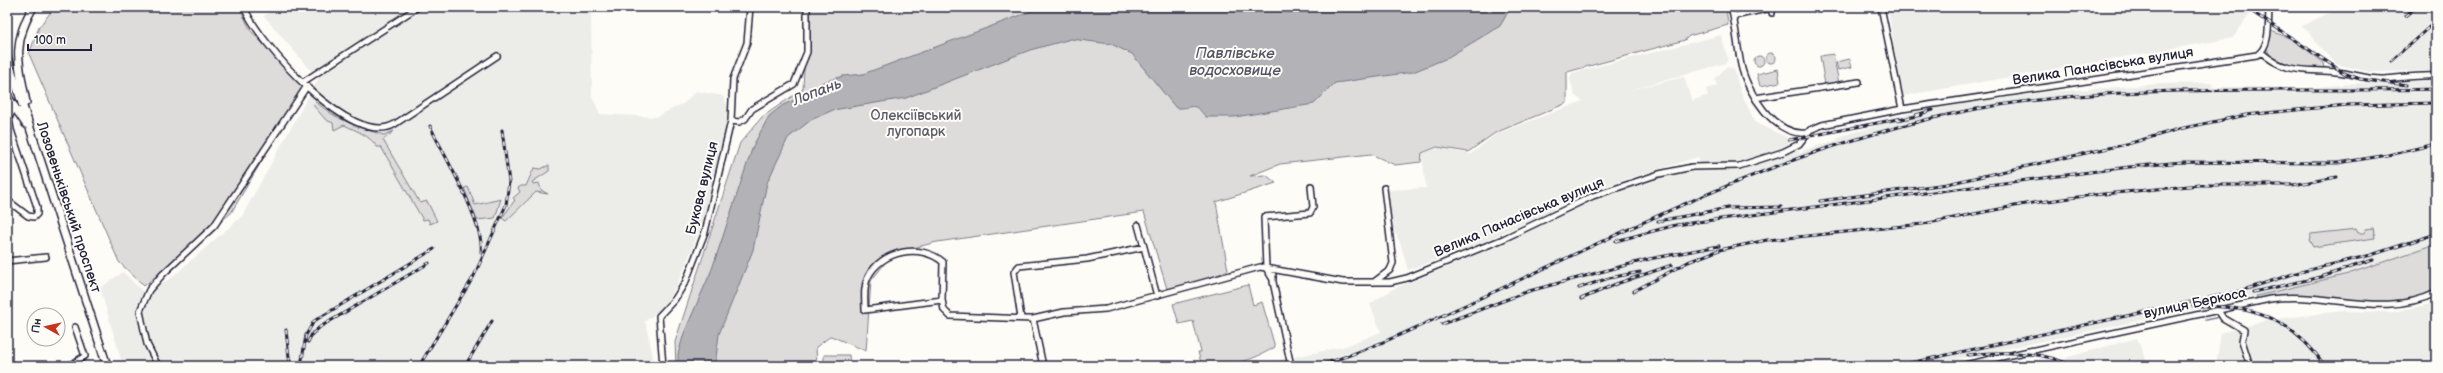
<svg xmlns="http://www.w3.org/2000/svg" width="2443" height="373" viewBox="0 0 2443 373" font-family="'Balsamiq Sans',sans-serif">
<rect width="100%" height="100%" fill="#fdfcf7"/>
<filter id="ink" filterUnits="userSpaceOnUse"><feTurbulence type="fractalNoise" baseFrequency=".025" numOctaves="2"/><feDisplacementMap in="SourceGraphic" scale="8" xChannelSelector="R" yChannelSelector="G"/><feConvolveMatrix kernelMatrix="1 2 1 2 8 2 1 2 1" color-interpolation-filters="sRGB"/></filter>
<g filter="url(#ink)">
<path fill="#ecece9" d="M276,7H591L592,96L600,114L656,117L684,103L696,91L723,96L728,107L724,135L703,222L677,285L662,309L645,321L655,366H123L100,288L123,272L142,291L170,279L242,216L318,79L264,16Z
M1888,7H2260V11L2255,10L2249,15L2233,38L1902,96Z
M2342,7H2436V71L2370,72L2336,64L2316,43L2311,34L2301,26Z
M1721,35L1728,59L1726,63L1629,90L1684,77L1692,101L1708,95L1706,89L1717,86L1715,79L1726,67L1734,69L1741,93L1755,122L1788,138L1790,146L1758,157L1726,164L1700,165L1698,157L1583,193L1553,205L1554,210L1469,248L1408,270L1400,242L1392,227L1389,190L1426,188L1422,154L1438,148L1471,154L1496,134L1583,101L1575,96L1570,79L1572,73Z
M2436,80V244L2348,274L2285,290L1924,366H1254L1346,346L1381,332L1370,304L1395,288L1488,250L1595,199L1662,175L1682,171L1742,169L1799,150L1800,155L1804,150L1837,140L1840,136L1876,126V121L1884,119L1935,108L2048,92L2162,84L2212,83V87L2306,88L2360,83Z
M2430,304L2436,312V366H2216L2221,333L2269,320L2342,311L2393,312Z
M2137,338L2148,366H2046L2059,364L2068,357Z"/>
<path fill="#dddcdb" stroke="#807f8b" d="M55,7H239L251,31L300,83L303,91L231,213L144,286L119,262L29,54L39,27Z
M807,7H1726L1728,25L1689,36L1685,40L1567,72V103L1495,133L1468,152L1437,147L1422,153L1421,162L1395,165L1371,154L1280,164L1250,176L1266,175L1276,183L1216,202L1228,270L1204,281L1167,289L1144,212L937,242L893,253L871,281L866,351L831,336L816,347L817,366H676L675,342L740,143L762,117L803,89Z
M2269,30L2294,40L2324,63L2325,68L2293,66L2271,58L2267,49Z
M1766 58a5 5 0 1 1 10 0a5 5 0 1 1-10 0Z
M1833,54L1839,83L1825,85L1820,56Z
M1754 61a5 5 0 1 1 10 0a5 5 0 1 1-10 0Z
M1850,59L1852,67L1838,70L1836,62Z
M1778,69L1780,82L1760,86L1757,74Z
M316,102C335,119 359,128 384,135L394,131L383,140L420,203L427,201L437,221L430,224L428,219L423,220L381,147H377C369,135 357,131 344,125L334,130L333,123L326,120L313,105Z
M549,165V171L532,182L533,184L539,183L541,190L548,194L536,192L506,221L502,218L515,200L513,198L520,192L518,188L521,186H526L534,168L541,169Z
M468,187L475,205L501,199L495,218L477,220L464,188Z
M2373,228L2375,238L2313,247L2309,240L2311,234L2356,229L2358,233H2365L2366,229Z
M2436,244V293L2397,305L2317,298L2258,301L2256,296L2348,274Z
M1248,285L1253,305L1262,302L1275,347C1250,362 1231,366 1202,366L1198,352H1201L1193,321L1179,324L1173,304Z
M824,355H849L850,366H824Z"/>
<path fill="#b2b2b7" stroke="#787885" d="M1043,7H1511L1500,26L1445,59L1413,72L1335,83L1314,104L1235,117H1206C1192,100 1194,109 1176,108L1132,54L1111,44L1071,39L1030,50L906,98L833,110L811,120L788,138L767,183L753,250L719,334L715,366H678V354L684,333L712,269L753,146L769,116L783,105L810,93L821,83L843,76L863,74Z"/>
<g fill="none" stroke-linecap="round" stroke-linejoin="round">
<path stroke="#787885" stroke-width="1.5" d="M2205,320L2220,317"/>
<g stroke="#22223b" stroke-width="8">
<path id="minor" d="M244,7C259,43 352,150 395,124L497,56
M1731,7C1736,26 1737,45 1741,65C1747,92 1774,136 1806,133
M1881,7L1902,109
M1734,16L1771,8L1772,13
M2261,52C2285,74 2306,69 2336,72C2352,73 2367,80 2384,79C2401,78 2418,75 2436,76
M303,82L418,7
M1755,98L1859,82
M731,121L739,122L745,119L752,109L794,84L807,52V7
M7,200L28,216L34,217L37,214V207L11,130L9,118L15,106
M1138,225L1144,247
M7,261L46,257
M1273,275V282L1291,366
M1272,278L1266,268L1264,217L1310,213L1313,207L1311,186
M1374,282L1390,270L1393,263L1384,188
M942,300L943,262C921,243 882,250 868,277C863,287 865,300 865,310L942,300L944,310L950,316L1033,319L1064,312L1106,309L1260,267L1343,282H1390L1407,278L1503,239L1593,196L1659,174L1692,167L1739,166L1783,152L1799,144L1810,130L1822,125L1902,109L2257,55C2271,46 2268,22 2269,7
M2218,310L2223,318L2244,330L2242,341L2250,366
M1021,318L1014,272L1019,266L1087,259L1144,247L1157,296
M1033,319L1043,366
M69,366L85,356L75,327
M158,366L147,344L140,311L149,290L163,274L214,226L307,86
M663,366L659,316L675,299L686,281L705,232L731,121L733,79L747,43L750,7
M1960,366L2270,299C2326,291 2383,319 2436,293"/>
</g>
<g stroke="#22223b" stroke-width="10">
<path id="highway" d="M7,57L107,366
M7,96L26,124
M26,102C18,63 12,43 33,7"/>
</g>
<use href="#minor" stroke="#fdfcf7" stroke-width="5"/>
<use href="#highway" stroke="#fdfcf7" stroke-width="7"/>
<g stroke="#22223b" stroke-width="3">
<path id="rail" d="M2245,7L2344,73L2360,79L2406,85
M2405,16L2416,7
M2391,61L2436,21
M1916,115L1933,110
M1897,120L1922,115
M430,126C443,154 485,223 481,252
M1789,140L1903,118
M1820,201L1947,184L2131,143L2179,129L2246,115L2347,105L2436,103
M1658,221L1728,208L1781,207
M1616,241L1676,225L1705,221L2129,167L2182,162L2338,163L2388,155L2436,144
M1579,288L1609,278L1640,272
M1634,291L1688,262L1719,250L1767,240L1923,224L2025,204L2093,195L2200,185H2293L2337,177
M2253,292L2321,277L2373,260
M1581,299L1616,284L1672,265
M2193,306C2251,305 2291,317 2325,366
M1442,324L1529,291L1649,259L1719,246
M286,330L290,366
M308,342L312,334L320,327L429,263
M1968,355C2000,351 2044,351 2072,366
M301,366L306,335L314,321L434,249
M419,366L474,276L506,205L509,182L502,130
M465,366L492,321
M1317,366C1380,347 1436,318 1496,291C1602,242 1714,186 1825,149C1869,135 1915,121 1961,112C2113,81 2281,93 2436,89
M1896,366L2237,292L2296,273L2371,255L2436,234"/>
</g>
<use href="#rail" stroke="#fdfcf7" stroke-width="1.5" stroke-dasharray="4.5" stroke-linecap="butt"/>
</g>
</g>
<g text-anchor="middle" dominant-baseline="central" stroke-width="4" stroke-linejoin="round" paint-order="stroke">
<g font-size="14" fill="#22223b" stroke="#fdfcf7">
<text transform="translate(2103 66) rotate(-9)">Велика Панасівська вулиця</text>
<text transform="translate(702 188) rotate(-76)">Букова вулиця</text>
<text transform="translate(69 207) rotate(72)">Лозовеньківський проспект</text>
<text transform="translate(1519 217) rotate(-23)">Велика Панасівська вулиця</text>
<text transform="translate(2195 303) rotate(-12)">вулиця Беркоса</text>
</g>
<g font-size="14" fill="#5a5a6b" stroke="#fdfcf7">
<text x="916" y="115">Олексіївський<tspan x="916" dy="16">лугопарк</tspan></text>
</g>
<g font-size="15" font-style="italic" fill="#545466" stroke="#fdfcf7">
<text x="1235" y="53">Павлівське<tspan x="1235" dy="17">водосховище</tspan></text>
<text transform="translate(817 92) rotate(-21)">Лопань</text>
</g>
</g>
<rect width="2443" height="373" fill="none" stroke="#fdfcf7" stroke-width="24"/>
<rect x="12" y="12" width="2419" height="349" fill="none" stroke="#22223b" stroke-width="1.5" filter="url(#ink)"/>
<g transform="translate(46 327) rotate(278)"><circle r="19" fill="#fdfcf7" stroke="#a5a5ac"/>
<path d="M0-3L7 15L0 10L-7 15Z" fill="#c8321e"/>
<text y="-6" font-size="11" font-weight="bold" text-anchor="middle" fill="#22223b">Пн</text>
</g>
<path d="M28 44v6h63v-6" fill="none" stroke="#22223b" stroke-width="2"/>
<text x="34" y="44" font-size="12" fill="#22223b" stroke="#fdfcf7" stroke-width="3" paint-order="stroke">100 m</text>
</svg>
